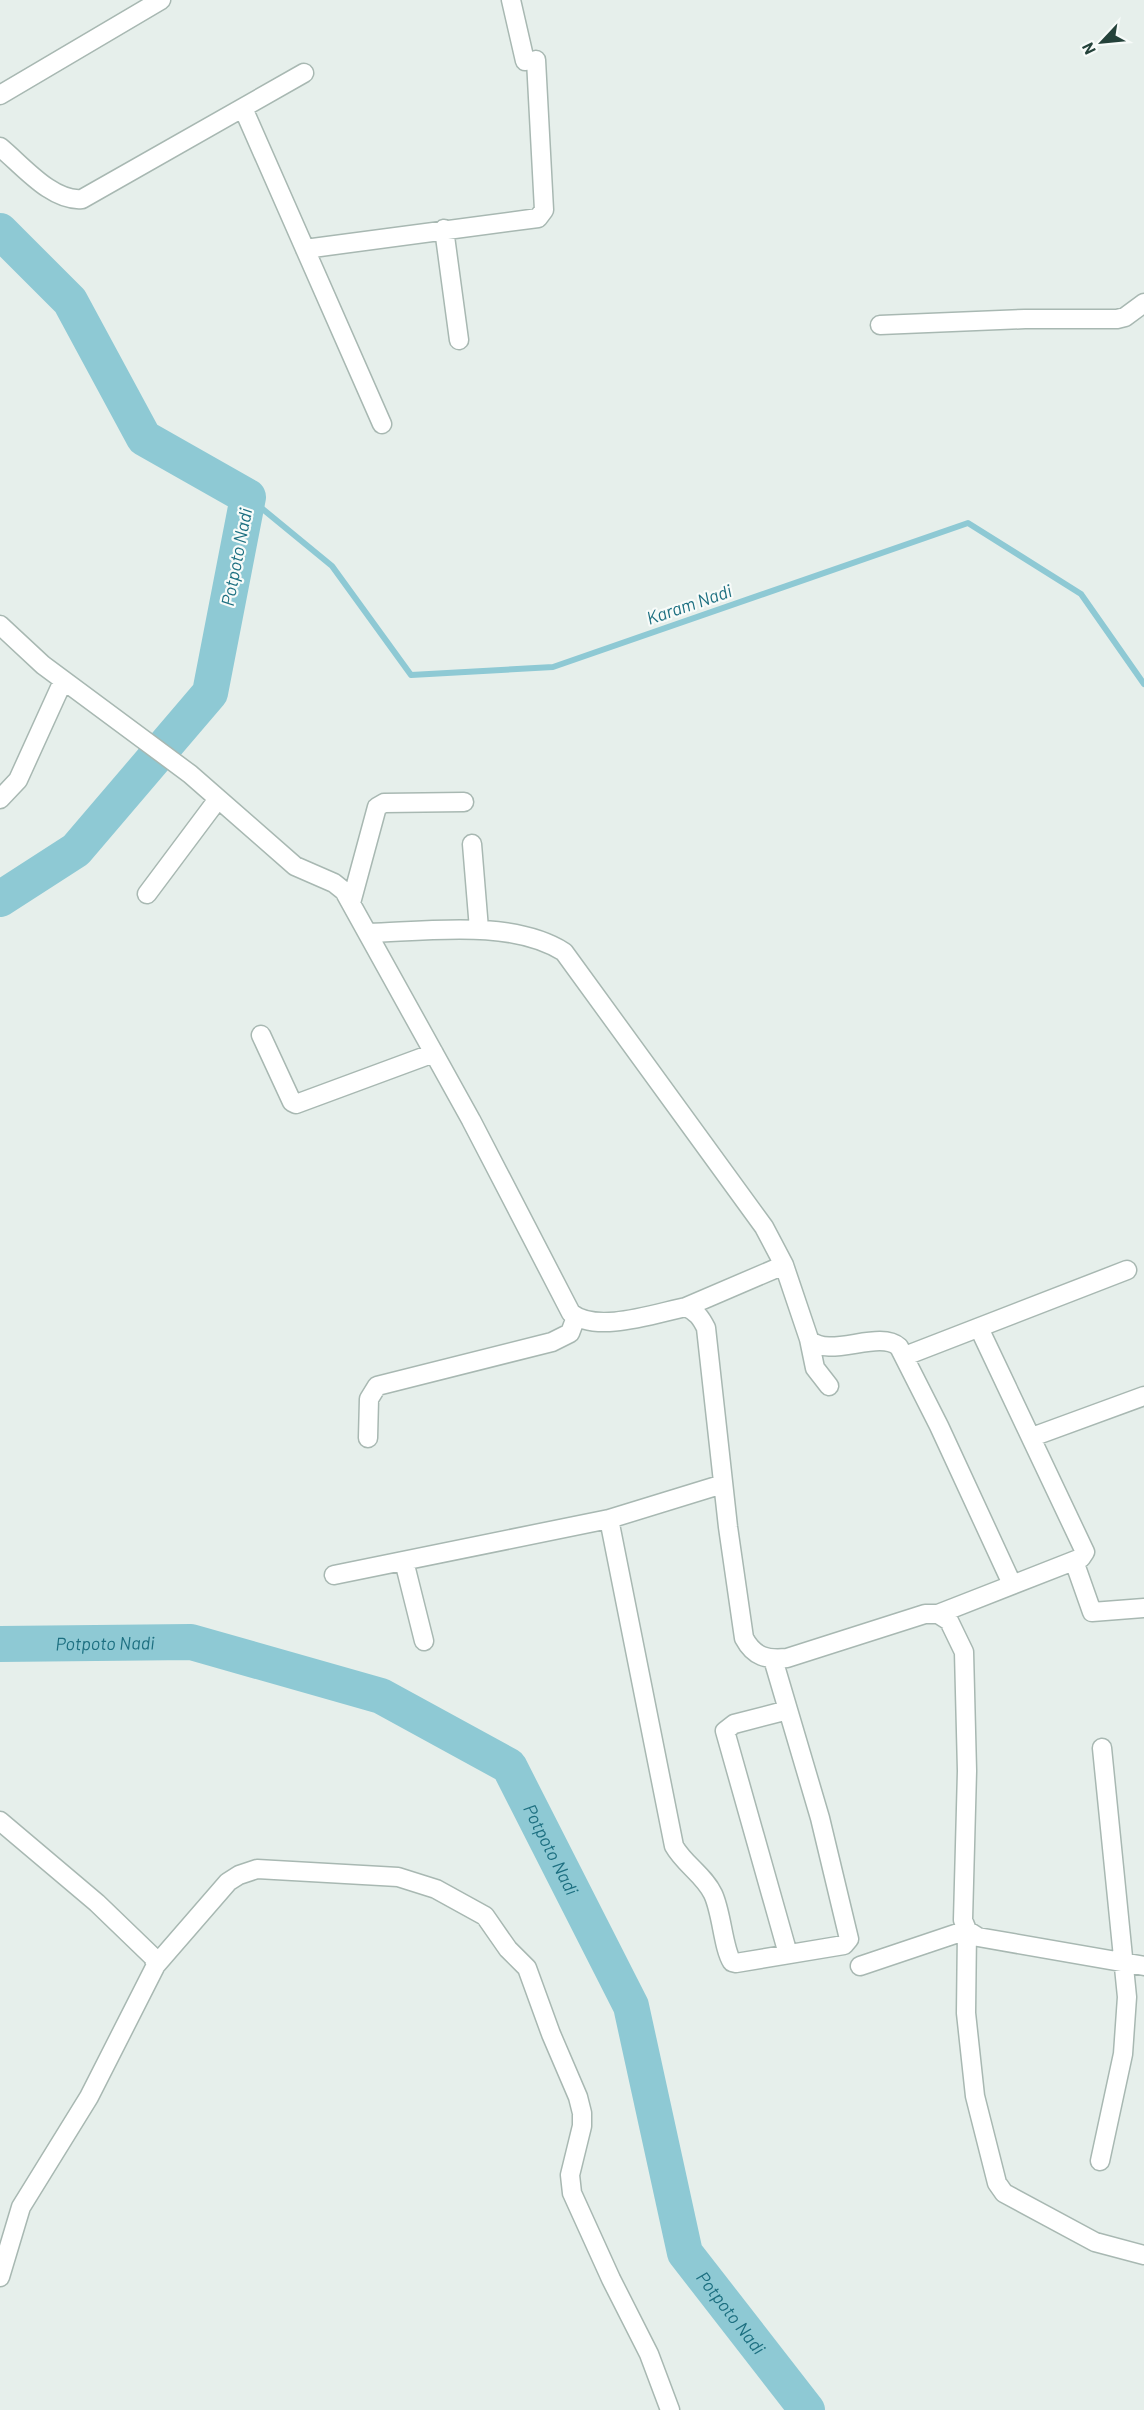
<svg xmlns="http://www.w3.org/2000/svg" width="1144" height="2410" viewBox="0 0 1144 2410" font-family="Barlow,sans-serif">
<rect width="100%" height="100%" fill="#e6efeb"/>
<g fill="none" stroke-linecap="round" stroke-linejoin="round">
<path stroke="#8ec9d4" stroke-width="6" d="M248,497L332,566L411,675L553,667L968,523L1081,594L1144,684"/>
<g stroke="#8ec9d4" stroke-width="36">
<path d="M0,231L70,301L144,438L248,497L210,693L76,850L0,899"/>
<path id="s1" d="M0,1644L191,1642L381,1696L509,1766L631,2006L685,2253L807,2410"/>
</g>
<g stroke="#a8b8b2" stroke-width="21">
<path id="minor" d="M511,0L525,61
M0,95L161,0
M243,108L382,424
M0,147C22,165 52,202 82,199L304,73
M444,229L459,340
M305,249L538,218L544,210L536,60
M880,325L1025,319H1117L1125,317L1144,303
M0,625L43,665L190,774L295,866L334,883L344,891L471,1120L571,1313C597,1334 656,1313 686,1307C697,1312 701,1318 706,1328L728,1527L744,1638C754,1657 767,1660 787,1658L925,1614H938L949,1621L964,1652L967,1771L963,1920L967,1930L978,1937L1144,1966
M0,799L18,780L63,681
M472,844L479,929
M147,894L218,799
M351,903L377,807L384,803L464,802
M369,933C428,931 512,919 564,952L764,1227L784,1265L809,1339C828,1360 879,1329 899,1347L939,1426L1012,1584
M261,1035L292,1102L296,1104L434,1053
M686,1307L784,1265
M809,1339L815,1368L829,1386
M905,1356L1127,1270
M1032,1437L1144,1396
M368,1438L369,1399L377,1386L552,1342L570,1333L576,1317
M609,1519L674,1846C684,1864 704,1875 713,1894C722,1913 723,1948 732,1962L736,1963L844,1945L849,1939L820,1818L773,1659
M404,1561L424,1641
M1074,1561L1092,1612L1144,1608
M334,1575L609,1519L723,1484
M938,1614L1081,1558L1085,1552L979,1328
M0,1821L97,1903L153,1957L156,1965L89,2097L21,2207L0,2277
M788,1954L725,1731L734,1724L788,1710
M156,1965L228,1882L239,1875L257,1869L398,1877L436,1889L485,1916L508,1949L527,1968L551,2034L578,2097L582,2113V2126L570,2175L572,2193L611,2279L649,2354L670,2410
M860,1966L967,1930L966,2013L975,2096L997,2183L1004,2193L1095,2242L1144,2255
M1100,2161L1123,2054L1127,1997L1102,1748"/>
</g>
<use href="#minor" stroke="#fff" stroke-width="18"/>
</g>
<g text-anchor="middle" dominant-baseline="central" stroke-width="4.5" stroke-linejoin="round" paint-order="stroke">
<g font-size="18" font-style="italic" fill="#1c6f80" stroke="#f7fbf9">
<text transform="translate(236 557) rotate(-79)">Potpoto Nadi</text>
<text transform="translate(689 604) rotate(-19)">Karam Nadi</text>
<text stroke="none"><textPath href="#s1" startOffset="105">Potpoto Nadi</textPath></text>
<text stroke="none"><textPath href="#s1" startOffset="628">Potpoto Nadi</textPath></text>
<text stroke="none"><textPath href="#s1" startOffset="1132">Potpoto Nadi</textPath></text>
</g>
</g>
<g transform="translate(1102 42) rotate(244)" stroke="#f7fbf9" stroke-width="4.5" paint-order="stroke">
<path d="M0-4.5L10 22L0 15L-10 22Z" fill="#24423a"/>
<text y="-9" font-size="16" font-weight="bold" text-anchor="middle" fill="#24423a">N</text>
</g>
</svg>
